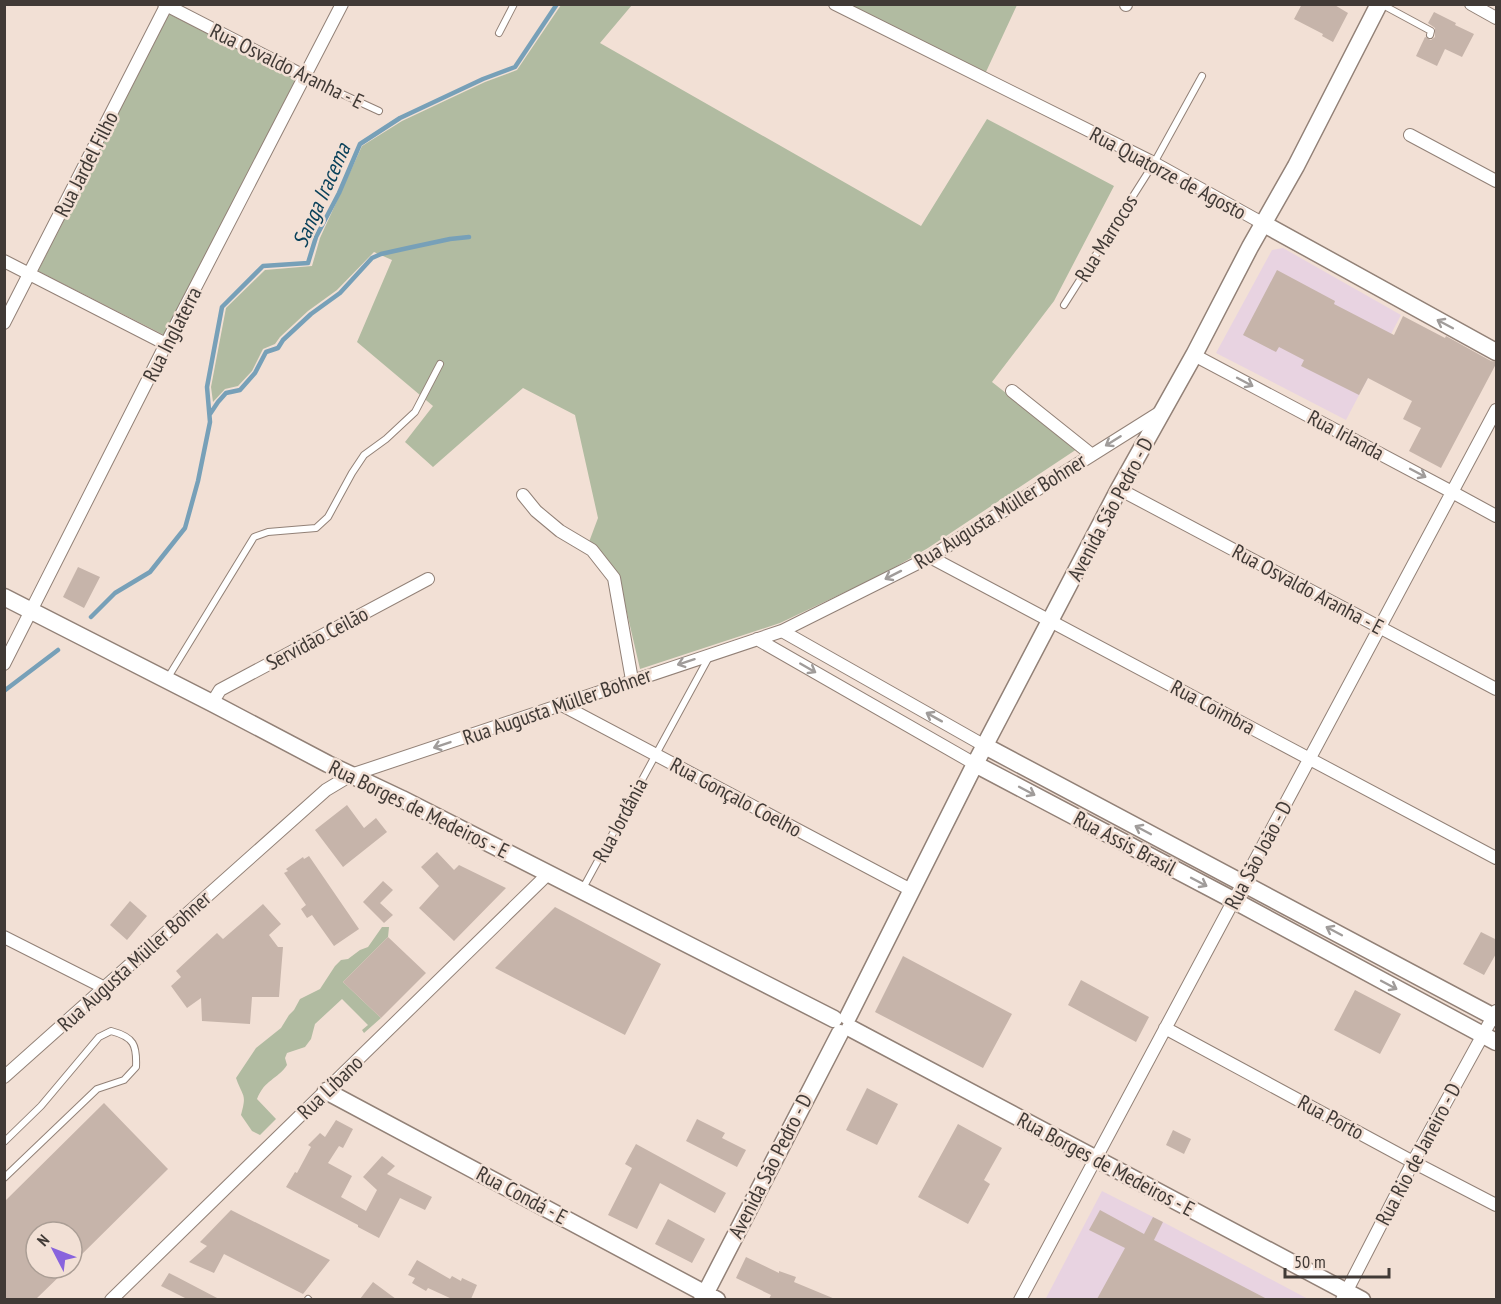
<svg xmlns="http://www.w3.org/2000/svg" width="1501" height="1304" viewBox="0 0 1501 1304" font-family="'PT Sans Narrow',sans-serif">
<rect width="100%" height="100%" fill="#f2e0d5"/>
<path fill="#e8d3e1" d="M1283,248L1401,315L1346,420L1216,353L1272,250Z
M1102,1191L1163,1222L1308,1299L1045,1300Z"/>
<path fill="#b1bba1" d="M561,5H632L600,43L921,226L987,119L1114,186L1054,301L992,382L1077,449L928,548L883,574L780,623L640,669L618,574L589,542L598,518L575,415L523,388L433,467L405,442L433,406L357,342L392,260L374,252L337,290L308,311L280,337L275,344L263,349L252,371L238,386L225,389L213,402L211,387L226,308L265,270L312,266L320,238L362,146L402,121L485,82L517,70Z
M847,5H1017L985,74Z
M169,14L296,79L164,335L38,271Z
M382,927H389L388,937L343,982L381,1018L364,1033L362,1030L368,1025L342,999L315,1024L311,1039L305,1047L287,1053L285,1058L287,1065C277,1080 265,1079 257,1099L276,1119L260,1135L252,1131L241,1115C247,1093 243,1098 236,1078L256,1048L281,1028L289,1015L294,1010L300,999L320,989L335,966L341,960L348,959L360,950L368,947Z"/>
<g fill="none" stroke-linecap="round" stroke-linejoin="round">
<path stroke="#77a0b8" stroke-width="4.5" d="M210,414L218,402L226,393L240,390L255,373L266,352L278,348L283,340L311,314L340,293L372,258L381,254L408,248L450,239L469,237
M91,617L115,593L150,572L185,528L198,481L210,422L207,387L222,307L263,266L308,263L316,237L339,193L360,144L400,118L483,79L515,67L557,4
M4,691L58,650"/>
</g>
<path fill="#c6b4aa" d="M1302,4H1333L1348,13L1333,42L1322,36L1323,34L1294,19Z
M1434,12L1456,23L1455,25L1474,34L1462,57L1445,49L1437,66L1416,56L1425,37L1431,40L1435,37V28L1428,23Z
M1277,270L1335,301L1334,304L1394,335L1403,316L1445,338L1446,336L1491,361L1497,362L1441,468L1409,451L1421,428L1403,419L1412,401L1368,378L1359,395L1301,366L1304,360L1279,347L1276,352L1243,335Z
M78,567L100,577L84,608L63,597Z
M347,805L364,828L376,818L387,832L343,867L315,830Z
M437,852L454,870L459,865L506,888L454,941L419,908L439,886L421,867Z
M309,856L359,929L334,946L312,915L307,918L301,909L306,905L284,873L288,871L286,869L303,857L304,859Z
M383,881L393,890L380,903L393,915L384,923L363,902Z
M130,901L147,916L127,940L110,925Z
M263,904L281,924L269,935L278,947H283L279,997H252L250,1024L202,1021L201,998L187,1008L171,986L181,977L176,971L217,933L223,939Z
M555,907L661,964L625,1035L495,968Z
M1481,932L1497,940V952L1484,975L1463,964Z
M388,937L426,973L381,1018L343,982Z
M903,956L1012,1014L983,1068L875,1012Z
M1081,980L1149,1017L1136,1042L1068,1005Z
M1355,990L1401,1014L1380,1054L1334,1030Z
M867,1088L898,1104L877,1145L846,1130Z
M104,1103L168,1169L72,1264V1232H36V1268H68L36,1299H4V1202Z
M697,1119L725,1133L722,1138L746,1150L737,1167L686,1141Z
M336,1120L353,1129L343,1148L339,1146L328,1163L352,1176L341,1197L366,1211L377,1190L363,1177L382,1156L395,1166L387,1174L432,1197L425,1210L400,1198L379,1238L358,1227V1225L286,1187L295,1172L297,1173L311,1147L308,1145L320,1133L325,1137Z
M958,1124L1002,1148L984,1180L990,1184L968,1224L918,1197Z
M1173,1130L1191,1139L1184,1154L1166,1145Z
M636,1144L726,1193L715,1213L660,1183L637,1229L608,1215L632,1168L625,1164Z
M231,1210L330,1260L303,1294L224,1254L214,1273L189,1262L207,1246L200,1242Z
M1100,1210L1144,1234L1153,1217L1163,1222L1154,1240L1267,1299H1097L1125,1248L1089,1230Z
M668,1219L705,1239L692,1263L655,1244Z
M746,1257L779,1273V1271L796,1277L794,1282L835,1299H769L771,1295L736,1278Z
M417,1260L450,1279L452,1276L461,1281L462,1278L477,1285L471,1299H452L428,1288L426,1291L412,1283L415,1278L408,1275Z
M169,1273L177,1277L219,1299H187L161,1286Z
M373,1282L396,1299H360Z"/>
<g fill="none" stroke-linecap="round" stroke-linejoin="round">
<g stroke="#928177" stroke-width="8">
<path id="lane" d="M1381,4L1431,31L1430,35
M499,33L514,4
M305,77L379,111
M1064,305L1154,163L1202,76
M167,679L254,537L268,532L316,528L328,517L352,473L364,455L386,439L415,412L440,364
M582,890L709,657
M4,1142L41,1106L99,1037L111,1031C134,1037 137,1045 136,1067L124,1080L97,1089L4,1178
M308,1299L309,1300"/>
</g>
<g stroke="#928177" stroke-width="14">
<path id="street" d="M164,4L304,76
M835,4L1154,163L1264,224
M1471,4L1496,18
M1126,5V4
M1410,135L1496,181
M4,261L166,344
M4,323L167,4
M1194,355L1452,492L1496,516
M1012,391L1092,455
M1119,489L1496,689
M523,495L536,511L560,531L592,550L614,578L632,680
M930,557L1496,858
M782,631L985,746
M757,639L975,764
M4,664L166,344L342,4
M212,703L220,690L428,579
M560,704L911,890
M4,937L105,988
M1165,1028L1413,1162L1496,1205
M4,1077L326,790L351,775L782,631L930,557L1162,411
M111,1300L548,874
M1020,1300L1496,410
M1342,1300L1413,1162L1496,1011"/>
</g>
<g stroke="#928177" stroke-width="19">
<path id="secondary" d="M1264,224L1496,352
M4,597L212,703L328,764L402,799L834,1019
M985,746L1496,1018
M975,764L1233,900L1496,1042
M848,1017L975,764L1119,489L1194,355L1250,247L1296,166L1379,4
M850,1028L1362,1300
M326,1091L717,1300
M702,1300L840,1033"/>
</g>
<use href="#lane" stroke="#fff" stroke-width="6"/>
<use href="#street" stroke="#fff" stroke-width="12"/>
<use href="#secondary" stroke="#fff" stroke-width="16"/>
</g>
<defs><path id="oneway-shaft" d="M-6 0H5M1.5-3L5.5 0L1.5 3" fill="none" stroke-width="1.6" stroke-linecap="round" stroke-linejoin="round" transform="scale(1.5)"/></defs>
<g stroke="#a09c9a">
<use href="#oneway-shaft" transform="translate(1445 324) rotate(-152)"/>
<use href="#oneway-shaft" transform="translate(1245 382) rotate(28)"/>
<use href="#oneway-shaft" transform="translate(1113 441) rotate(148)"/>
<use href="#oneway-shaft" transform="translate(1418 473) rotate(28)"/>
<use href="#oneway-shaft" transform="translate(893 575) rotate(153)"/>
<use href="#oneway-shaft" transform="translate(686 662) rotate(162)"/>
<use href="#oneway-shaft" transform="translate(808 668) rotate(30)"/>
<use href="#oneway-shaft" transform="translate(934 717) rotate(-151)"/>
<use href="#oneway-shaft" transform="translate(442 745) rotate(161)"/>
<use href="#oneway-shaft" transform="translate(1027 791) rotate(28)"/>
<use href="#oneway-shaft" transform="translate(1143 830) rotate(-152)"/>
<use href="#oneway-shaft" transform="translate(1199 882) rotate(28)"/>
<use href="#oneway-shaft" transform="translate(1334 931) rotate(-152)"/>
<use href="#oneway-shaft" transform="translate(1389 985) rotate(28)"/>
</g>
<g text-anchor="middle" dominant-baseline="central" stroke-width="5" stroke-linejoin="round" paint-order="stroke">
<g font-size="21" fill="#413a36" stroke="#f2e0d5">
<text transform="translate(287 66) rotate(26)">Rua Osvaldo Aranha - E</text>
<text transform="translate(86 164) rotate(-63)">Rua Jardel Filho</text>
<text transform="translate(1168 173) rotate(28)">Rua Quatorze de Agosto</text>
<text transform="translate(1106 238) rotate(-58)">Rua Marrocos</text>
<text transform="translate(172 334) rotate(-63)">Rua Inglaterra</text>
<text transform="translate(1346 435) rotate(28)">Rua Irlanda</text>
<text transform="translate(1110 509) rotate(-62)">Avenida São Pedro - D</text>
<text transform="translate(1000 511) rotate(-32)">Rua Augusta Müller Bohner</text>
<text transform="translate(1308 589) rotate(28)">Rua Osvaldo Aranha - E</text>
<text transform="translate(317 638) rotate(-28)">Servidão Ceilão</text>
<text transform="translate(557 706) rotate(-19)">Rua Augusta Müller Bohner</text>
<text transform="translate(1213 707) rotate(28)">Rua Coimbra</text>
<text transform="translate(736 797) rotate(28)">Rua Gonçalo Coelho</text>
<text transform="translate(419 809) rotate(26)">Rua Borges de Medeiros - E</text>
<text transform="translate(620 820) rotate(-62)">Rua Jordânia</text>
<text transform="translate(1125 843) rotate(28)">Rua Assis Brasil</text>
<text transform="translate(1258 855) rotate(-62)">Rua São João - D</text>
<text transform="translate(134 961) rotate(-42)">Rua Augusta Müller Bohner</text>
<text transform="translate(330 1087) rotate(-44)">Rua Líbano</text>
<text transform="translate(1331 1117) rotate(28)">Rua Porto</text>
<text transform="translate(1418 1154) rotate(-62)">Rua Rio de Janeiro - D</text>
<text transform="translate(1106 1164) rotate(28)">Rua Borges de Medeiros - E</text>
<text transform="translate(770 1166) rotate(-63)">Avenida São Pedro - D</text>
<text transform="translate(522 1195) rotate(28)">Rua Condá - E</text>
</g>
<g font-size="22" font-style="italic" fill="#09415a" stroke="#f2e0d5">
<text transform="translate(321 195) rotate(-66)">Sanga Iracema</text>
</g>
</g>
<rect width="1501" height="1304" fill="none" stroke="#413a36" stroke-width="12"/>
<g transform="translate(54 1250) rotate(312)"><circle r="28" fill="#f2e0d5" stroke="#ab9e95" stroke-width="1.5"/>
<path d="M0-4.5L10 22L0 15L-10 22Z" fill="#8863dd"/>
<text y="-9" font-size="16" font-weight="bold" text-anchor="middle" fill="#413a36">N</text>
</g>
<path d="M1285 1268v9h104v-9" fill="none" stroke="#413a36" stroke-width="3"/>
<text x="1294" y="1268" font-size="18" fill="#413a36" stroke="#f2e0d5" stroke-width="4.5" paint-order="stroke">50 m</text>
</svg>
